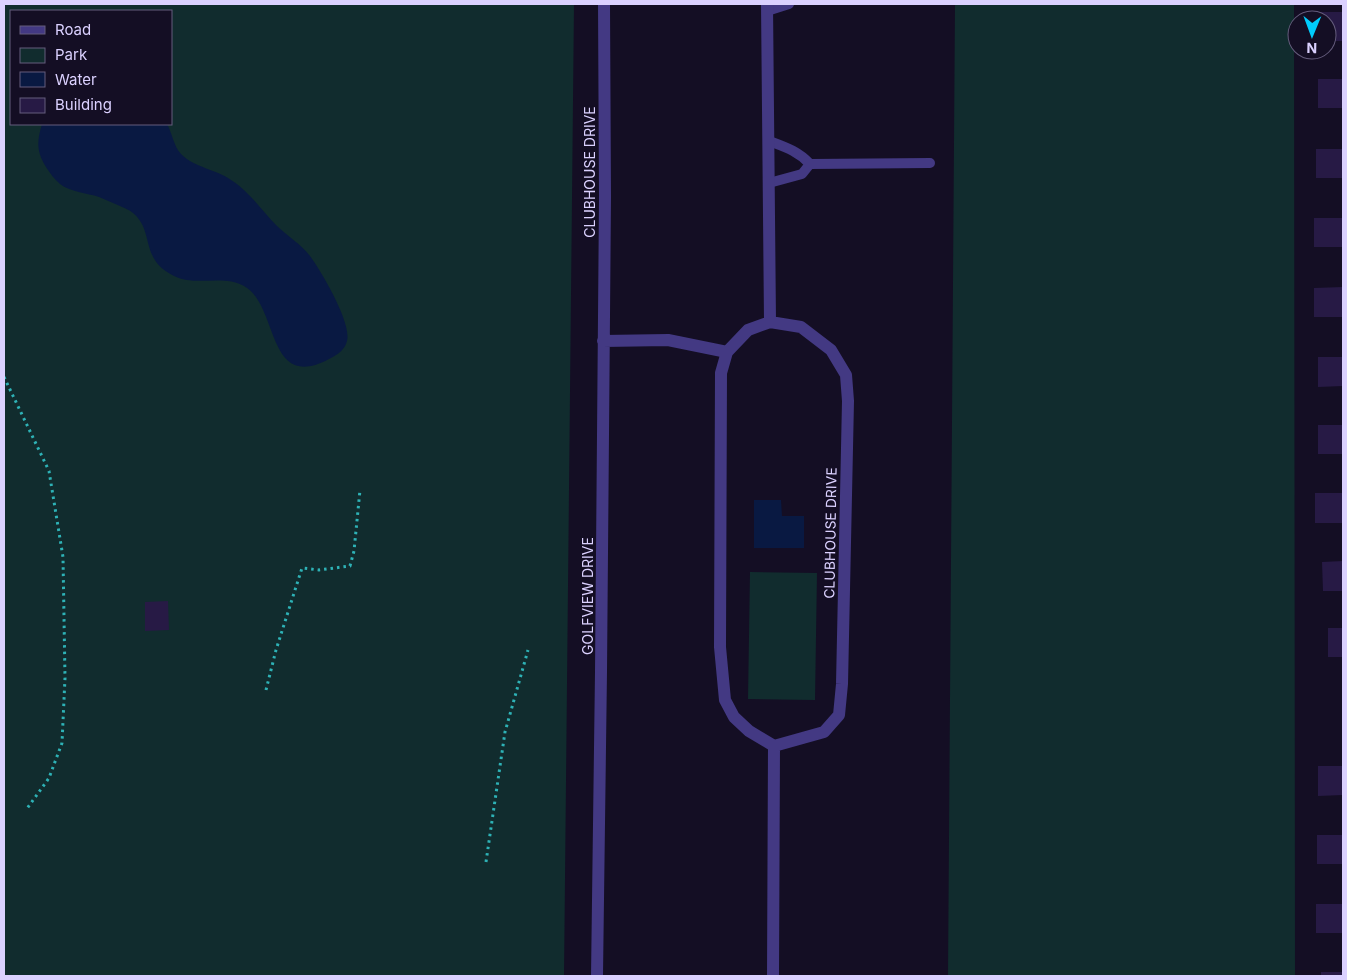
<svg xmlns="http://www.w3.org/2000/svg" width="1347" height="980" viewBox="0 0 1347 980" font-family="Inter,sans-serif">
<rect width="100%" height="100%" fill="#140e24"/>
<path fill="#112c2e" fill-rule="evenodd" d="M4,4H574L564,976H4ZM11,11H171V124H11Z
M955,4H1294L1295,976H948Z
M750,572L817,573L815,700L748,699Z"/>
<path fill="#091942" d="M42,124H167C172,133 174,147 181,154C195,168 216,169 231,180C249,191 262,211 276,225C287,236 301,244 310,256C321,271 352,323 347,341C345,350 337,355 329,359C266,393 279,305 244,286C223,274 196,287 174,276C139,259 155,231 133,213C130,210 124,208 120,206C113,203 106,200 99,197C87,193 70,192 60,184C54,179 50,173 46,167C36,151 37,141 42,124Z
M754,500H781L782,516H804V548H754Z"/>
<path fill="#271a45" d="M1317,12H1343V41H1327V20H1317Z
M1318,79H1343V108H1318Z
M1316,149H1343V178H1316Z
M1314,218H1343V247H1314Z
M1343,287V317H1314V288Z
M1318,357H1343V386L1318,387Z
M1318,425H1343V454H1318Z
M1315,493H1343V523H1315Z
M1343,561V591H1323L1322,562Z
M168,601L169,630L145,631V602Z
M1328,628H1343V657H1328Z
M1318,766H1343V795L1318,796Z
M1317,835H1343V864H1317Z
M1316,904H1343V933H1316Z
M1321,972H1343V976H1321Z"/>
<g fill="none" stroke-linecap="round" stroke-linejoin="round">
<path stroke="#2eb2b6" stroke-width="3" stroke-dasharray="2.5 4" stroke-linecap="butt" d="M4,377L49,471L63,557L65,678L62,743L49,778L26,810
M266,690L276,650L302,568L319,570L350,566L354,551L360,490
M486,862L505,732L528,650"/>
<path stroke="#433983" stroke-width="10" d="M767,11L789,4
M769,141C785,147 798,151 810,164L802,174L769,183
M810,164L930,163"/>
<path stroke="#433983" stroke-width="12" d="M767,4L770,322
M770,322L801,327L831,350L846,375L848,401L842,684L839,715L824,732L774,746L749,731L734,717L725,700L720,647L721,373L727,352L748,330Z
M603,341L668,340L727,352
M597,976L601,672L605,197L604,4
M773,976L774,746"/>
</g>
<g text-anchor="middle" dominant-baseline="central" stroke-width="4" stroke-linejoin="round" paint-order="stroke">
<g font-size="14" fill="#dbd1ff" stroke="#140e24">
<text transform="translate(589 172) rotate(-90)">CLUBHOUSE DRIVE</text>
<text transform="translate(830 533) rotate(-89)">CLUBHOUSE DRIVE</text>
<text transform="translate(587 596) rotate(-90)">GOLFVIEW DRIVE</text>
</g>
</g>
<rect width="1347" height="980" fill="none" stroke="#dbd1ff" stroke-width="10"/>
<rect x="10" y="10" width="162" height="115" fill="#140e24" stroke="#645c7c"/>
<rect x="20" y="26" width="25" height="8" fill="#433983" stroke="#645c7c"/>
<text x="55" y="35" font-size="15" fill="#dbd1ff">Road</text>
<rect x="20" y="48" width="25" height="15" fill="#112c2e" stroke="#645c7c"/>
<text x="55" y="60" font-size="15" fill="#dbd1ff">Park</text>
<rect x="20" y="72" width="25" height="15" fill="#091942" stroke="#645c7c"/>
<text x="55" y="85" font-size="15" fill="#dbd1ff">Water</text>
<rect x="20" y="98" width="25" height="15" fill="#271a45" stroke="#645c7c"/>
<text x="55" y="110" font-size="15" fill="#dbd1ff">Building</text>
<g transform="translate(1312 35) rotate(181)"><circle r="24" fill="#140e24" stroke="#645c7c"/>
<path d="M0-4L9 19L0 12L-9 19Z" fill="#00cbfc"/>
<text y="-8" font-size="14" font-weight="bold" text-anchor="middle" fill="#dbd1ff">N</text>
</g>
</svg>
